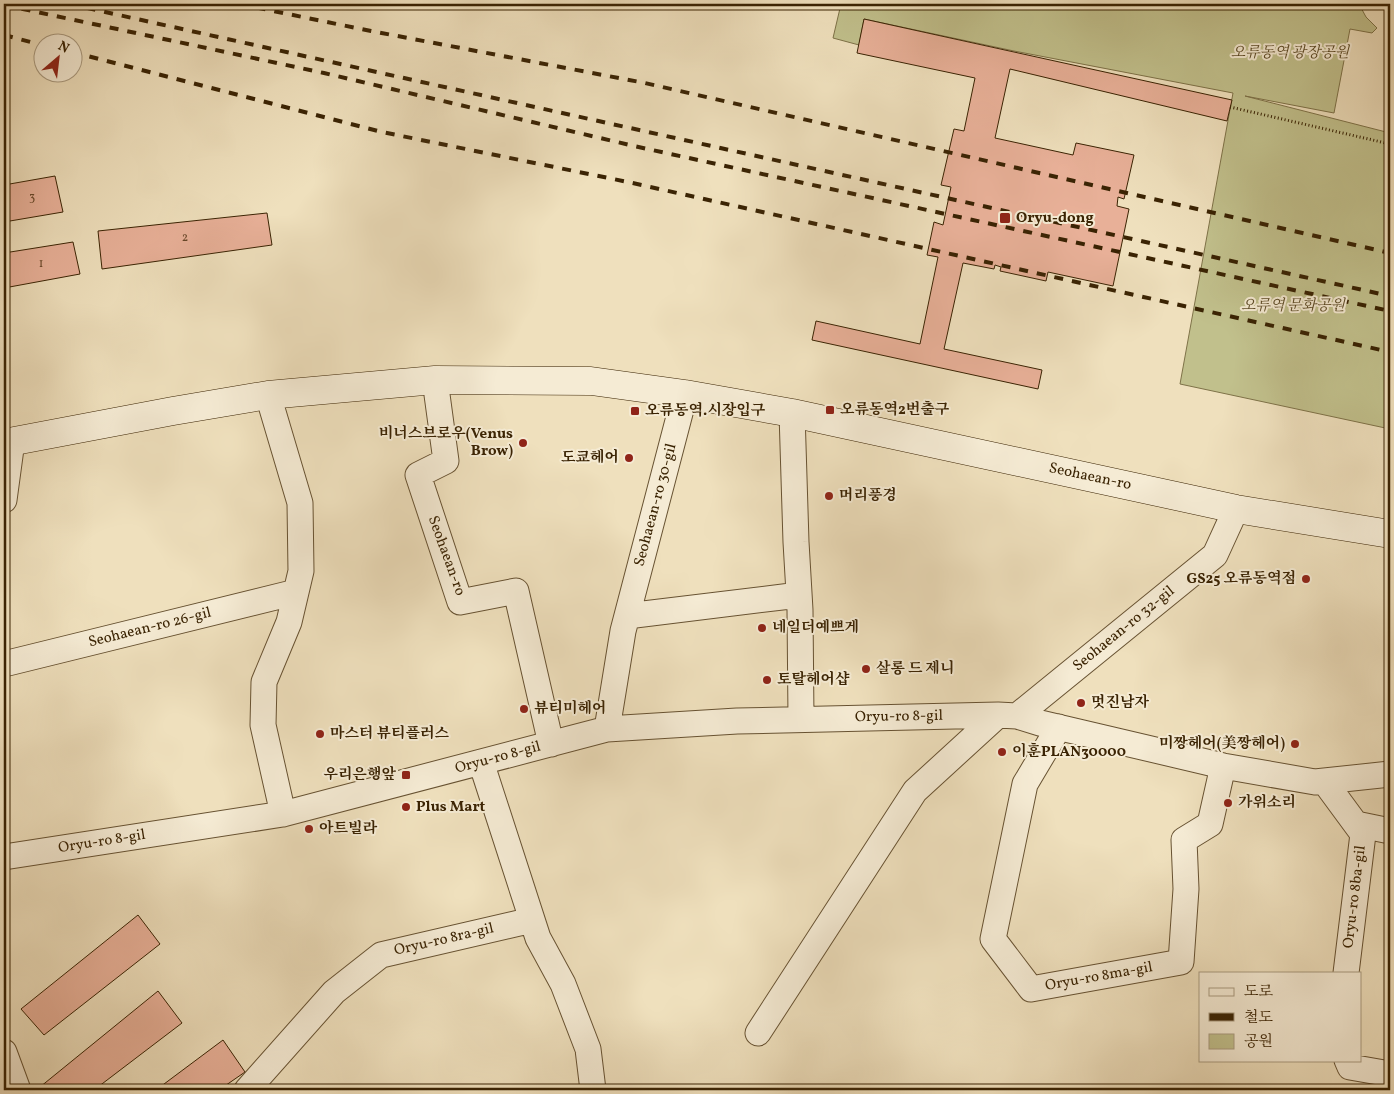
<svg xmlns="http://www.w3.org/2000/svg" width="1394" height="1094" viewBox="0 0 1394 1094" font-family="Vollkorn,'Noto Serif KR',serif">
<rect width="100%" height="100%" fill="#efe0bd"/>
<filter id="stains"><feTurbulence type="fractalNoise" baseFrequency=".004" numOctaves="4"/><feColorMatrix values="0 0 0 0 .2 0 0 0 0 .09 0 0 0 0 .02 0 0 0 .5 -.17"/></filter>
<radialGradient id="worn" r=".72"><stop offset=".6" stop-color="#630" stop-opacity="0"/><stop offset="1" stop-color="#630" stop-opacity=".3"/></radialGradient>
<path fill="#c1c08c" stroke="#7e7248" d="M841,4H1359L1366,17L1377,28L1372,33L1350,29L1334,113L1245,96L1390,133V429L1180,384L1233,93L1014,51L864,19L859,45L833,38Z"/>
<path fill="#e8b098" stroke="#3a2303" d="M864,19L1232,100L1227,121L1010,69L995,138L1073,155L1076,143L1134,155L1124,199L1118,197L1117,206L1129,209L1113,286L1048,272L1046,281L1000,271L1001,267L995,265L994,269L963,263L944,349L1042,370L1038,389L812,340L816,321L920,344L938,257L927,255L934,222L943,225L951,187L941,185L954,129L964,131L975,78L857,53Z
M55,176L63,212L4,222V185Z
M267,213L272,245L102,269L98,231Z
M73,242L80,274L4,288V253Z
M138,915L160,944L44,1035L21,1009Z
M158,991L182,1023L94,1090H42L40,1087Z
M223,1040L245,1072L219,1090H156Z"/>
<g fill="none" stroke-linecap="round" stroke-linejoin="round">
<g stroke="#675232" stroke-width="27">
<path id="street" d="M435,380L446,461L418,475L460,602L516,591L551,744
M268,395L300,503L301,571L289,622L264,682L263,725L283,814
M792,413L796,542L800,610L801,719
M4,500L12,441
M627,616L799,595
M4,664L296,592
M1017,716L1215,555L1236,509
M1059,727L1025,784L993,939L1031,989L1181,962L1186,889L1184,840L1210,824L1223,766
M607,729L623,631L685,394
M481,762L538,938L563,984L588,1049L593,1090
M1324,781L1363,834L1346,973
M1356,824L1390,831
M4,857L283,814L607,729L737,721L998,715L1017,716L1040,723L1223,766L1315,782L1390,774
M758,1033L915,791L998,715
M4,1052L18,1090
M1347,1060L1350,1067L1390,1074
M247,1090L334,992L381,955L532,920"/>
</g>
<g stroke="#3a2303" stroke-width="29">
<path id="secondary" d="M4,443L173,411L268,395L435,380L591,381L685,394L792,413L1236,509L1390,534"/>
</g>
<path stroke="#3a2303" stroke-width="3" stroke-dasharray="1 2.5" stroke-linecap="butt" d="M1230,107L1390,144"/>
<use href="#street" stroke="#f5ebd4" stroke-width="25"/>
<use href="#secondary" stroke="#f5ebd4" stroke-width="28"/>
<path stroke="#3a2303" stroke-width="4" stroke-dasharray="9 9" stroke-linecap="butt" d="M69,4L1390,296
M239,4L371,31L645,83L1390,253
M4,5L324,73L634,146L1390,311
M4,35L42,45
M72,52L382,132L628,182L1390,352"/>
</g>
<g fill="#8f2418" stroke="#f5ebd4" stroke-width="2">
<rect x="999" y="212" width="12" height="12" rx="2.5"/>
<rect x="825" y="405" width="10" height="10" rx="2.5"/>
<rect x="630" y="406" width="10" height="10" rx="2.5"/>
<circle cx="523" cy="443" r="5"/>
<circle cx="629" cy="458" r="5"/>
<circle cx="829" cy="496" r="5"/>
<circle cx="1306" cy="579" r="5"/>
<circle cx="762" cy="628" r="5"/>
<circle cx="866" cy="669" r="5"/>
<circle cx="767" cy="680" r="5"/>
<circle cx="1081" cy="703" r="5"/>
<circle cx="524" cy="709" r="5"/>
<circle cx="320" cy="734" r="5"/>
<circle cx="1295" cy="744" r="5"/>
<circle cx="1002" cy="752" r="5"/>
<rect x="401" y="770" width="10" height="10" rx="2.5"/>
<circle cx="1228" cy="803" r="5"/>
<circle cx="406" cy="807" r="5"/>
<circle cx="309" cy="829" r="5"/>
</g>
<g text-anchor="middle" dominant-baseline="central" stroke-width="4" stroke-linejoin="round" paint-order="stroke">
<g font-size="12" fill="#664628">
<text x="32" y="198">3</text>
<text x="185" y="238">2</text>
<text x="41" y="264">1</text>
</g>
<g font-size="15" font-style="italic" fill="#5c4a25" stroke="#f5ebd4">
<text x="1290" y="53">오류동역 광장공원</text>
<text x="1293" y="306">오류역 문화공원</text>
</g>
<g font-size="15" font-weight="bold" fill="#3a2303" stroke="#f5ebd4" text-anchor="start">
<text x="1016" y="218">Oryu-dong</text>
<text x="840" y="410">오류동역2번출구</text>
<text x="645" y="411">오류동역.시장입구</text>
<text x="513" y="434" text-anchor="end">비너스브로우(Venus<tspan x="513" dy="17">Brow)</tspan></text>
<text x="619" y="458" text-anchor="end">도쿄헤어</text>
<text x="839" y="496">머리풍경</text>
<text x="1296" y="579" text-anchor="end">GS25 오류동역점</text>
<text x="772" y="628">네일더예쁘게</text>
<text x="876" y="669">살롱 드 제니</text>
<text x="777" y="680">토탈헤어샵</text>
<text x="1091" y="703">멋진남자</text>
<text x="534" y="709">뷰티미헤어</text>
<text x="330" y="734">마스터 뷰티플러스</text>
<text x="1285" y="744" text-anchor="end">미짱헤어(美짱헤어)</text>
<text x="1012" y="752">이훈PLAN30000</text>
<text x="396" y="775" text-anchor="end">우리은행앞</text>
<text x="1238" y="803">가위소리</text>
<text x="416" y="807">Plus Mart</text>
<text x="319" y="829">아트빌라</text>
</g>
<g font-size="15" fill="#3a2303" stroke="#f5ebd4">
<text transform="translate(1090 477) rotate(12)">Seohaean-ro</text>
<text transform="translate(656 505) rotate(-75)">Seohaean-ro 30-gil</text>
<text transform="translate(446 556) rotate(70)">Seohaean-ro</text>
<text transform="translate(150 628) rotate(-14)">Seohaean-ro 26-gil</text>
<text transform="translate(1124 629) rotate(-39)">Seohaean-ro 32-gil</text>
<text transform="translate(899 717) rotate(-1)">Oryu-ro 8-gil</text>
<text transform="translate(498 758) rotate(-15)">Oryu-ro 8-gil</text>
<text transform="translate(102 842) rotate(-9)">Oryu-ro 8-gil</text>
<text transform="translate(1355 897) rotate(-83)">Oryu-ro 8ba-gil</text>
<text transform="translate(444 940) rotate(-13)">Oryu-ro 8ra-gil</text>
<text transform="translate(1099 977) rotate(-10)">Oryu-ro 8ma-gil</text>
</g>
</g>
<rect width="1394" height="1094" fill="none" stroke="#efe0bd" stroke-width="20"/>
<rect x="5" y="5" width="1384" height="1084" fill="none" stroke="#3a2303" stroke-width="2.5"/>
<rect x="10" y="10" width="1374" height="1074" fill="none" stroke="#3a2303"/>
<rect x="1199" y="972" width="162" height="90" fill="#f5ebd4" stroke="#aa9b80"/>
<rect x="1209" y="988" width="25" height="8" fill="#f5ebd4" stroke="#aa9b80"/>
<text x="1244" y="996" font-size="15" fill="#3a2303">도로</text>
<rect x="1209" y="1013" width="25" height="8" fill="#3a2303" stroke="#aa9b80"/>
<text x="1244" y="1022" font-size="15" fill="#3a2303">철도</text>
<rect x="1209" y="1034" width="25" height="15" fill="#c1c08c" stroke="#aa9b80"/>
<text x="1244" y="1046" font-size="15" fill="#3a2303">공원</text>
<g transform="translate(58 58) rotate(28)"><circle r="24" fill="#f5ebd4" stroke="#aa9b80"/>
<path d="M0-4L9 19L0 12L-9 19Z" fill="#8f2418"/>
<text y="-8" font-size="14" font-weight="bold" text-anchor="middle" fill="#3a2303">N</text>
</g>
<rect width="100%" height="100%" filter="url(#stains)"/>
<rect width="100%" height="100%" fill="url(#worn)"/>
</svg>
